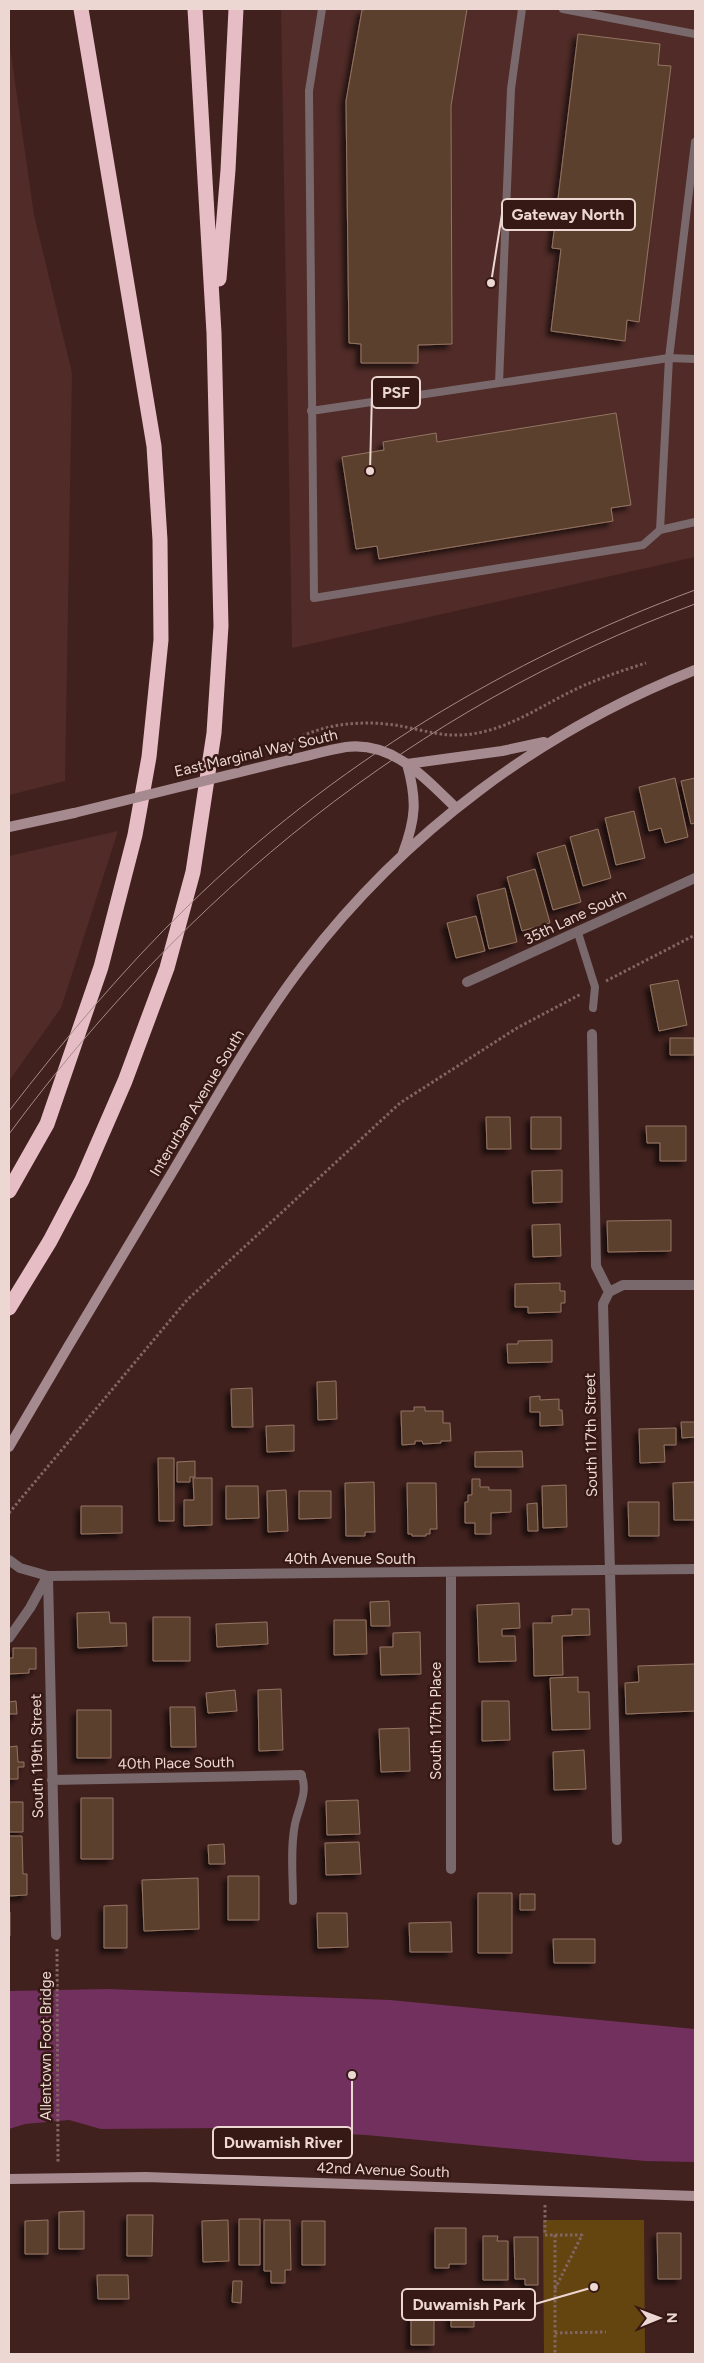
<svg xmlns="http://www.w3.org/2000/svg" width="704" height="2363" viewBox="0 0 704 2363" font-family="Figtree,sans-serif">
<defs>
<filter id="shadow"><feDropShadow dx="-4.5" dy="4.5" stdDeviation="2.5" flood-color="#0009"/></filter>
</defs>
<rect width="100%" height="100%" fill="#40211e"/>
<path fill="#502b27" d="M281,9H695V557L292,648Z
M9,40L34,215L72,373L65,781L9,795Z
M118,831L61,1008L9,1081V856Z"/>
<path fill="#64440f" d="M543,2220H644L645,2354H544Z"/>
<path fill="#71305e" d="M108,1989L390,2000L695,2029V2162L645,2161L366,2135L221,2128L101,2129L69,2120L25,2124L9,2129V1991Z"/>
<path fill="#5c3f2e" stroke="#947462" filter="url(#shadow)" d="M371,9H467L451,106L452,344L418,345V363H361V344L349,343L346,101L362,10Z
M578,34L660,44L658,65L671,66L639,322L627,320L625,341L551,331L561,249L552,248Z
M616,413L631,505L611,508L613,521L379,559L377,546L356,549L342,457L384,450L383,442L436,433L437,442Z
M675,778L688,837L665,843L661,828L649,831L639,787Z
M695,778V823L691,824L681,781Z
M634,811L645,858L616,865L605,818Z
M598,829L611,878L583,886L570,837Z
M565,845L581,902L553,910L537,853Z
M535,869L550,923L522,931L507,877Z
M505,888L517,942L489,949L477,895Z
M476,916L485,951L456,958L447,923Z
M678,980L687,1025L659,1031L650,985Z
M670,1038H694V1055H670Z
M486,1117H510L511,1149H487Z
M531,1117H561V1149H531Z
M646,1126H686V1161H660V1143H647Z
M562,1170V1202L533,1203L532,1171Z
M671,1220V1251L608,1252L607,1221Z
M560,1224L561,1256L533,1257L532,1225Z
M560,1283V1291H565V1303H561V1312L528,1313V1307H515V1284Z
M552,1340V1362L508,1363L507,1344H518V1341Z
M336,1381L337,1419L318,1420L317,1382Z
M252,1388L253,1427H232L231,1389Z
M540,1396V1400L559,1399V1410H562L563,1425L540,1426V1412H530V1397Z
M414,1407H425V1411H443V1423H450L451,1441H441V1443L423,1444L422,1441H415V1444L402,1445L401,1411H414Z
M681,1422H695V1437L682,1438Z
M294,1425V1451L267,1452L266,1426Z
M676,1428V1445H664L665,1462L640,1463L639,1429Z
M522,1451L523,1467H475V1452Z
M158,1458H174V1521H159Z
M195,1461V1477H190V1482H177V1462Z
M193,1478H212V1525L184,1526V1500H194Z
M472,1479H480V1487H489V1490H511V1512L491,1513V1534H475V1523H465V1502H468V1495H472Z
M374,1482L375,1532H365V1536H346L345,1483Z
M695,1482V1520H674L673,1483Z
M407,1483H436L437,1529H430V1534H426V1536H412V1534H408Z
M566,1485L567,1527L543,1528L542,1486Z
M226,1486H258L259,1518L226,1519Z
M286,1490L288,1531L268,1532L267,1491Z
M299,1491H331V1518L299,1519Z
M628,1502H659V1536H629Z
M537,1503L538,1531H528L527,1504Z
M81,1506H122V1533L81,1534Z
M389,1601L390,1626H371L370,1602Z
M519,1603L520,1628L502,1629V1636H515L516,1661L479,1662L477,1605Z
M572,1609H589L590,1635L562,1636L563,1675L534,1676L533,1623H552V1616L572,1615Z
M109,1612L110,1623H126L127,1646L78,1648L77,1613Z
M153,1617H190V1661H153Z
M334,1620H366L367,1654L334,1655Z
M267,1622L268,1644L217,1647L216,1624Z
M420,1632L421,1674L381,1675L380,1647H393V1633Z
M13,1648H36V1669H29V1673L9,1674V1658H13Z
M695,1664V1711L626,1714L625,1683L639,1682L638,1666Z
M578,1677V1692H589L590,1729L552,1730L550,1678Z
M281,1689L283,1750L259,1751L258,1690Z
M235,1690L237,1711L208,1713L206,1693Z
M16,1701L17,1714H9V1702Z
M482,1701H509L510,1740L482,1741Z
M170,1707H195L196,1747H171Z
M77,1710H111V1758H77Z
M409,1728L410,1771L381,1772L379,1729Z
M17,1746L18,1762H24V1767H18V1779H9V1747Z
M584,1750L586,1789L554,1790L553,1752Z
M81,1798H113V1859H81Z
M358,1800L360,1834L327,1835L326,1801Z
M9,1802H23V1832H9Z
M9,1836H22L23,1874H27V1895L9,1896Z
M359,1842L361,1874L326,1875L325,1843Z
M224,1844L225,1864H209L208,1845Z
M228,1876H259V1920H228Z
M198,1878L199,1929L144,1931L142,1880Z
M478,1893H512V1953H478Z
M520,1894H535V1910H520Z
M127,1905V1948H104V1906Z
M9,1912H10V1936H9Z
M317,1913H347L348,1947L318,1948Z
M451,1922L452,1952H410L409,1923Z
M553,1939H595V1963H554Z
M84,2211V2249H59V2212Z
M127,2215H153L152,2256H127Z
M239,2219H260V2265H239Z
M48,2220V2254H25V2221Z
M228,2220L229,2261L203,2262L202,2221Z
M264,2220H290L291,2270H285V2283H271V2271H264Z
M302,2221H325V2265H302Z
M435,2228H466V2264H449V2268H435Z
M657,2233H681V2279H658Z
M483,2236H498L497,2241H508V2280H483Z
M514,2237H538V2285H525V2279H515Z
M97,2275H128L129,2299H98Z
M233,2281H242L241,2303L232,2302Z
M451,2300H474V2327H451Z
M434,2312V2345H411V2313Z"/>
<g fill="none" stroke-linecap="round" stroke-linejoin="round">
<path stroke="#826663" stroke-width="3" stroke-dasharray="2.5 2.5" stroke-linecap="butt" d="M289,743C320,724 359,720 395,725C413,728 433,734 451,735C498,737 535,709 574,690C597,679 621,671 646,663
M606,981L695,935
M9,1513L187,1300L400,1103L517,1028L581,994
M57,1949L58,2163
M545,2205V2235H582L555,2289
M555,2235V2354
M555,2333L606,2332"/>
<path stroke="#79686c" stroke-width="8" d="M322,9L309,91L314,598L643,545L660,530
M563,9L695,34
M695,142L669,358L660,530L695,522
M499,383L511,89L522,9
M311,411L669,358L695,359
M578,933L595,987L593,1008
M293,1901C293,1876 290,1849 295,1824C298,1809 309,1790 301,1775"/>
<path stroke="#79686c" stroke-width="10" d="M467,982L695,878
M592,1034L596,1266L609,1292L603,1304L617,1840
M609,1292L623,1285H695
M9,1560L20,1568L48,1576L695,1569
M451,1573V1869
M48,1576L56,1935
M9,1638L30,1608L47,1577
M52,1780L301,1775"/>
<path stroke="#a58a90" stroke-width="10" d="M289,760C308,756 327,750 346,747C393,741 425,778 456,808
M407,764L502,751L544,742
M9,827L74,813
M403,853C416,818 417,800 407,764
M9,1447C61,1358 114,1269 167,1181C211,1108 252,1032 304,964C405,832 541,731 695,670
M9,2179L146,2177L695,2196"/>
<path stroke="#e6bdc5" stroke-width="15" d="M219,279L228,170L236,9
M9,1191L47,1124L101,967L135,835L149,757L161,640L160,540L154,446L81,9
M9,1308L50,1241L82,1180L125,1081L167,968L193,872L214,733L221,626L214,333L195,9"/>
<path stroke="#a58b88" stroke-width="1" d="M9,1111C65,1039 122,970 188,906C331,766 508,659 695,590
M9,1134C186,894 413,708 695,604"/>
<path stroke="#a58a90" stroke-width="10" d="M74,813L289,760"/>
</g>
<g text-anchor="middle" dominant-baseline="central" stroke-width="5" stroke-linejoin="round" paint-order="stroke">
<g font-size="15" fill="#ecd7d3" stroke="#361814">
<text transform="translate(256 753) rotate(-13)">East Marginal Way South</text>
<text transform="translate(575 917) rotate(-25)">35th Lane South</text>
<text transform="translate(197 1103) rotate(-59)">Interurban Avenue South</text>
<text transform="translate(591 1435) rotate(-91)">South 117th Street</text>
<text x="350" y="1559">40th Avenue South</text>
<text transform="translate(436 1721) rotate(-90)">South 117th Place</text>
<text transform="translate(37 1756) rotate(-91)">South 119th Street</text>
<text transform="translate(176 1763) rotate(-1)">40th Place South</text>
<text transform="translate(46 2046) rotate(-90)">Allentown Foot Bridge</text>
<text transform="translate(383 2170) rotate(2)">42nd Avenue South</text>
</g>
</g>
<path fill="none" stroke="#ecd7d3" stroke-width="2" d="M491 283L502 214M370 471L372 393M352 2075L352 2143M594 2287L535 2304"/>
<g fill="#ecd7d3" stroke="#361814" stroke-width="2">
<circle cx="491" cy="283" r="5"/>
<circle cx="370" cy="471" r="5"/>
<circle cx="352" cy="2075" r="5"/>
<circle cx="594" cy="2287" r="5"/>
</g>
<g fill="#361814" stroke="#ecd7d3" stroke-width="2">
<rect x="502" y="199" width="133" height="31" rx="5"/>
<rect x="372" y="377" width="48" height="31" rx="5"/>
<rect x="213" y="2127" width="139" height="31" rx="5"/>
<rect x="402" y="2289" width="133" height="31" rx="5"/>
</g>
<g font-size="16" text-anchor="middle" font-weight="bold" fill="#ecd7d3">
<text x="568" y="220">Gateway North</text>
<text x="396" y="398">PSF</text>
<text x="283" y="2148">Duwamish River</text>
<text x="469" y="2310">Duwamish Park</text>
</g>
<rect width="704" height="2363" fill="none" stroke="#ecd7d3" stroke-width="20"/>
<g transform="translate(659 2318) rotate(89)" stroke="#361814" stroke-width="4" paint-order="stroke">
<path d="M0-4L9 19L0 12L-9 19Z" fill="#ecd7d3"/>
<text y="-8" font-size="14" font-weight="bold" text-anchor="middle" fill="#ecd7d3">N</text>
</g>
</svg>
